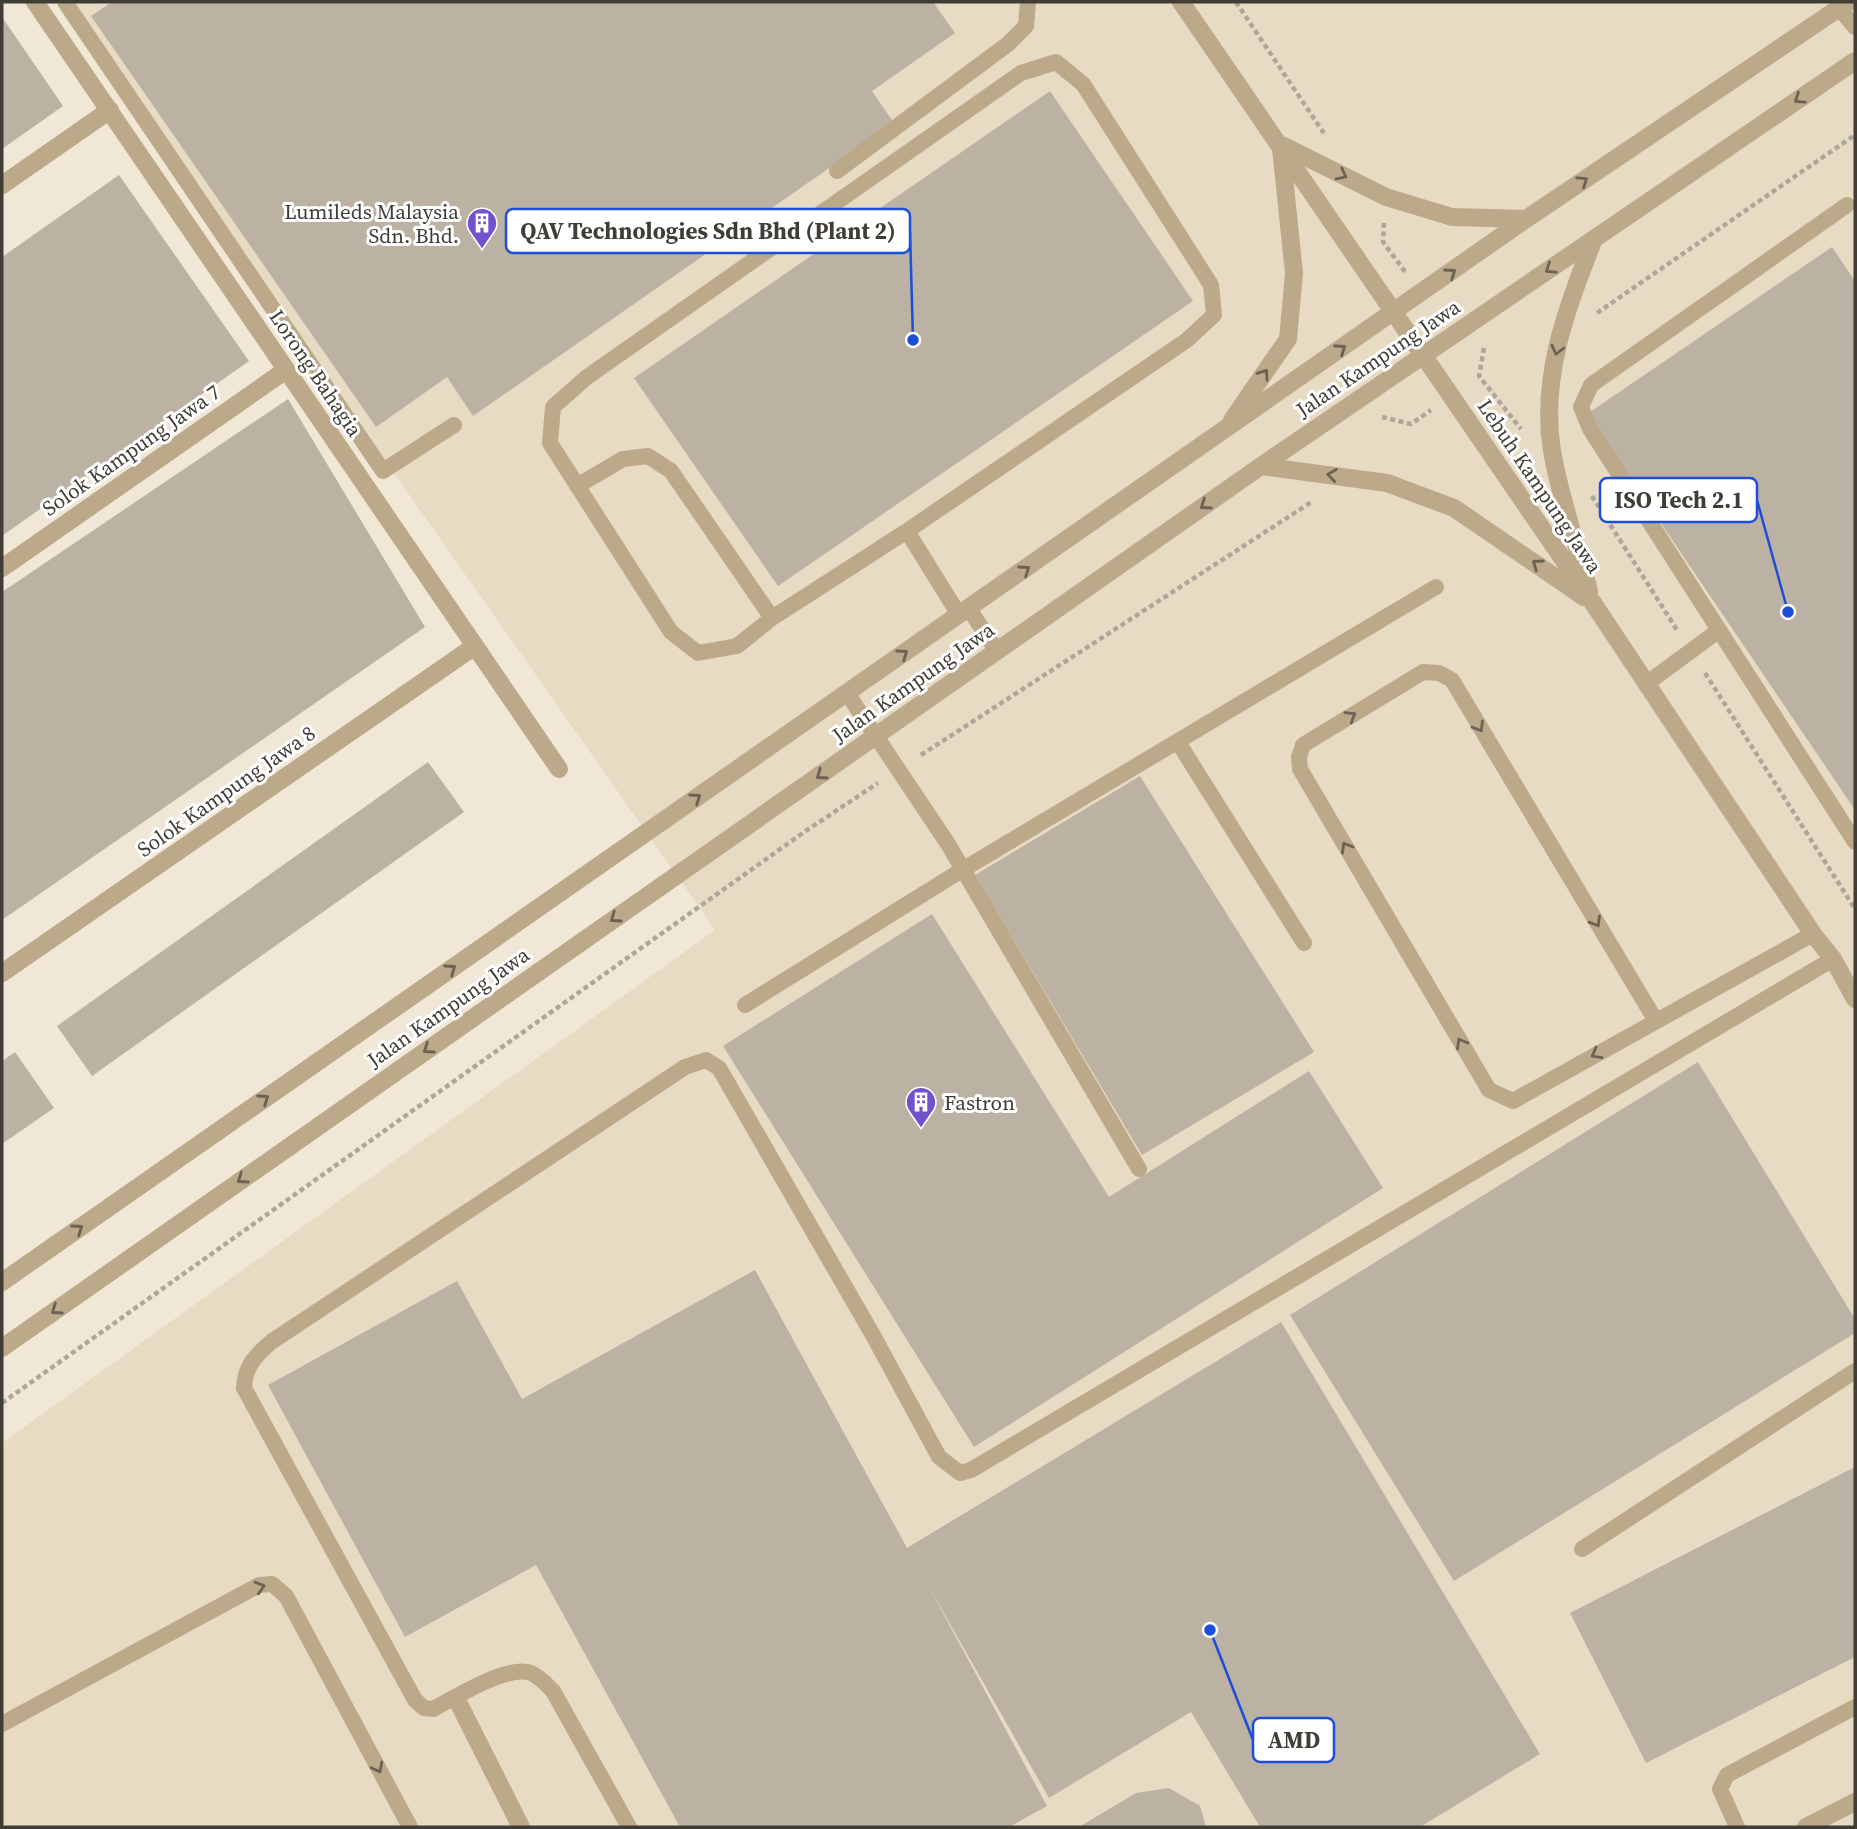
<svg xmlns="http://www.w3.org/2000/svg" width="1857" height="1829" viewBox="0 0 1857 1829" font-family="'Source Serif 4',serif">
<rect width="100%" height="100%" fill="#f0e7d7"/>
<path fill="#e8dbc4" d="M63,2H1855V1827H2V1443L715,930Z"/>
<path fill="#bcb2a3" d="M112,2H933L955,33L872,91L894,123L473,416L447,377L376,427L91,16Z
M2,17L63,106L2,149Z
M1050,91L1193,301L778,586L634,378Z
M119,175L249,361L2,536V257Z
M1832,247L1855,281V810L1587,414Z
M288,399L425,627L2,920V592Z
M428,762L464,812L92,1076L57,1026Z
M1140,776L1314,1052L1142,1155L975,875Z
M932,914L1109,1197L1309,1071L1383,1188L974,1447L723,1046Z
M15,1052L54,1108L2,1144V1061Z
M1698,1062L1855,1319V1333L1454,1581L1290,1315Z
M755,1270L907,1548L1281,1322L1540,1754L1420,1827H1260L1191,1712L1049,1798L929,1587L1047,1806L1009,1827H680L536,1565L405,1637L268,1385L457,1281L522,1399Z
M1855,1467V1657L1646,1763L1570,1613Z
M1169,1788L1200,1806L1206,1827H1079L1136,1793Z"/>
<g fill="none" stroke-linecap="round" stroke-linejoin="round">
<path stroke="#ada69a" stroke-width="4.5" stroke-dasharray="5 3.5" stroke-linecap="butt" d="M1236,2L1325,135
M1384,223L1383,242L1406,273
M1597,313L1855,135
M1484,348L1479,376L1521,429
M1382,417L1411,424L1431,410
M1592,496L1677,630
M1705,673L1855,909
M921,755L1313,501
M2,1403L807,830L878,783"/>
<path stroke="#bca989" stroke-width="16" d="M65,2L383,471L454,425
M1839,8L1855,27
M1056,62L1083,84L1211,285L1214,315L1187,340L907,531L772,618L737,646L698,653L671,632L550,443L553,407L587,377L1021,73Z
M837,171L1008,44L1026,26L1028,2
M1847,205L1591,385L1581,407L1590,429L1855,842
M577,486L623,459L648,456L671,471L772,618
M907,531L959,615
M969,609L997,651
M1646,684L1718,631
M847,693L948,844L1139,1169
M1178,742L1304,943
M745,1005L962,870L1436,587
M1656,1021L1452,680L1439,673L1423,672L1303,745L1299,757L1300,769L1489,1090L1513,1101L1813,934
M1582,1549L1855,1371
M2,1724L259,1585L272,1584L286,1596L410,1827
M629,1827L553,1691C546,1684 540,1677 531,1673C507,1664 455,1698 433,1709L424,1708L415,1700L244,1388C245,1366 255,1356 271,1342L685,1067L706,1060L719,1068L874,1337L939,1457L960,1473L971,1470L1833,959
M1737,1827L1720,1789L1727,1775L1855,1707"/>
<path stroke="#bca989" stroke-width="18" d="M35,2L559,769
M2,185L110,110
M2,568L286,370
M1593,603L1813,934L1833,959L1855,999
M2,973L475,646
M456,1698L521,1827
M1806,1827L1855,1802"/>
<path stroke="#bca989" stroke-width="18" d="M1181,2L1593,603
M1284,146L1386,197L1452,217L1526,219
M1232,420L1288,339L1294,273L1281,148
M1261,466L1387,483L1454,508L1584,597
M1589,591C1577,545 1560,498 1552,451C1540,378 1567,306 1594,239
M2,1282L1526,219L1848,2
M2,1348L1261,466L1855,61"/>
</g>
<defs><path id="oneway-chevron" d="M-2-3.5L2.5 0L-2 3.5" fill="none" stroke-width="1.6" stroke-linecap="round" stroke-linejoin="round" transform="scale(1.75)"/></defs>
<g stroke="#6b6253">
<use href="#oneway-chevron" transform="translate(1799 99) rotate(146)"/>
<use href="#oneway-chevron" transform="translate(1342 175) rotate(27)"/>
<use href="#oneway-chevron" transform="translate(1583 181) rotate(-34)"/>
<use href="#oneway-chevron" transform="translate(1550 269) rotate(146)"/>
<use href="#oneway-chevron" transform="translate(1451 273) rotate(-35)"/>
<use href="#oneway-chevron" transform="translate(1341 349) rotate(-35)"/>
<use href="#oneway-chevron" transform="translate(1557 350) rotate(104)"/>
<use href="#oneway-chevron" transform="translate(1264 374) rotate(-55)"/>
<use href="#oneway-chevron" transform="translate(1332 475) rotate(-172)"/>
<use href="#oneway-chevron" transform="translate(1205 505) rotate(145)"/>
<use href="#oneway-chevron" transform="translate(1537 564) rotate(-145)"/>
<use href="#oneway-chevron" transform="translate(1025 570) rotate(-35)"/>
<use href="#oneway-chevron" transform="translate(903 654) rotate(-35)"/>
<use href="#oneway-chevron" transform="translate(1351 716) rotate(-32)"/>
<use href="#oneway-chevron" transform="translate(1479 727) rotate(59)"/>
<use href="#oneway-chevron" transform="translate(821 775) rotate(145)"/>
<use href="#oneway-chevron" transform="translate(696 798) rotate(-35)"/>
<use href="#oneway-chevron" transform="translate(1346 847) rotate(-120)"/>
<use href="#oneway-chevron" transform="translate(615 918) rotate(145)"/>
<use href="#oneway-chevron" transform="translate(1596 922) rotate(59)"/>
<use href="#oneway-chevron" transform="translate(451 969) rotate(-35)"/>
<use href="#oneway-chevron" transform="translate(1461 1043) rotate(-120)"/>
<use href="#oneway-chevron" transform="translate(428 1049) rotate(145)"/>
<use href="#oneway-chevron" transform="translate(1596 1054) rotate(151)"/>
<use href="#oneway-chevron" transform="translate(264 1099) rotate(-35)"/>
<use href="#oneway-chevron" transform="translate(242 1179) rotate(145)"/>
<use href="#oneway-chevron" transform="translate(78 1229) rotate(-35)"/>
<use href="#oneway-chevron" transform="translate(56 1310) rotate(145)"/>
<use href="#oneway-chevron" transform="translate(260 1587) rotate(-16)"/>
<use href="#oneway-chevron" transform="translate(378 1768) rotate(62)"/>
</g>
<defs>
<g id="building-pin" transform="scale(1.575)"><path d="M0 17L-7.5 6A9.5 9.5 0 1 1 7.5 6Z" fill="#7152cc" stroke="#fff"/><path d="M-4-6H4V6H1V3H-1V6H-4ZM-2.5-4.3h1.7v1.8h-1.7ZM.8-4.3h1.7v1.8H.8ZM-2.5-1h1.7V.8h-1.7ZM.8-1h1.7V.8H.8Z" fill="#fff"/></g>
</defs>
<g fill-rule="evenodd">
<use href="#building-pin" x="482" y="223"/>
<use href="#building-pin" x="921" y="1102"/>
</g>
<g text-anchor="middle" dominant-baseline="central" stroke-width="6" stroke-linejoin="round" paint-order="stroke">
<g font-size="21" fill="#403c36" stroke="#fff" text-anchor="end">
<text x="459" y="211">Lumileds Malaysia<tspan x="459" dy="24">Sdn. Bhd.</tspan></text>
<text x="944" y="1102" text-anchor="start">Fastron</text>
</g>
<g font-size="21" fill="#403c36" stroke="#fff">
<text transform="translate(1378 358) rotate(-34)">Jalan Kampung Jawa</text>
<text transform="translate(316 373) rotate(56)">Lorong Bahagia</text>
<text transform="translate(131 450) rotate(-35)">Solok Kampung Jawa 7</text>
<text transform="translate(1540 486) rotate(56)">Lebuh Kampung Jawa</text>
<text transform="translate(913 682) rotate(-35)">Jalan Kampung Jawa</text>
<text transform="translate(226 791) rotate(-35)">Solok Kampung Jawa 8</text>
<text transform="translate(448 1007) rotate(-35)">Jalan Kampung Jawa</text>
</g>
</g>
<path fill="none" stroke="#1d4ed8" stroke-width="2.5" d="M913 340L910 231M1788 612L1757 500M1210 1630L1253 1740"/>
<g fill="#1d4ed8" stroke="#fff" stroke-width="2.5">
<circle cx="913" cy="340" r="7"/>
<circle cx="1788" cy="612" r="7"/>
<circle cx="1210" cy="1630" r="7"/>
</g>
<g fill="#fff" stroke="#1d4ed8" stroke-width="2.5">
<rect x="506" y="209" width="404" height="44" rx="7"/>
<rect x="1600" y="478" width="157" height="44" rx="7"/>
<rect x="1253" y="1718" width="81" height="44" rx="7"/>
</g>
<g font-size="23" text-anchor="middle" font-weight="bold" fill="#403c36">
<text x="708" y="239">QAV Technologies Sdn Bhd (Plant 2)</text>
<text x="1679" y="508">ISO Tech 2.1</text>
<text x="1294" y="1748">AMD</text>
</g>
<rect width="1857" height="1829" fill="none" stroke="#403c36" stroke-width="7"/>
</svg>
